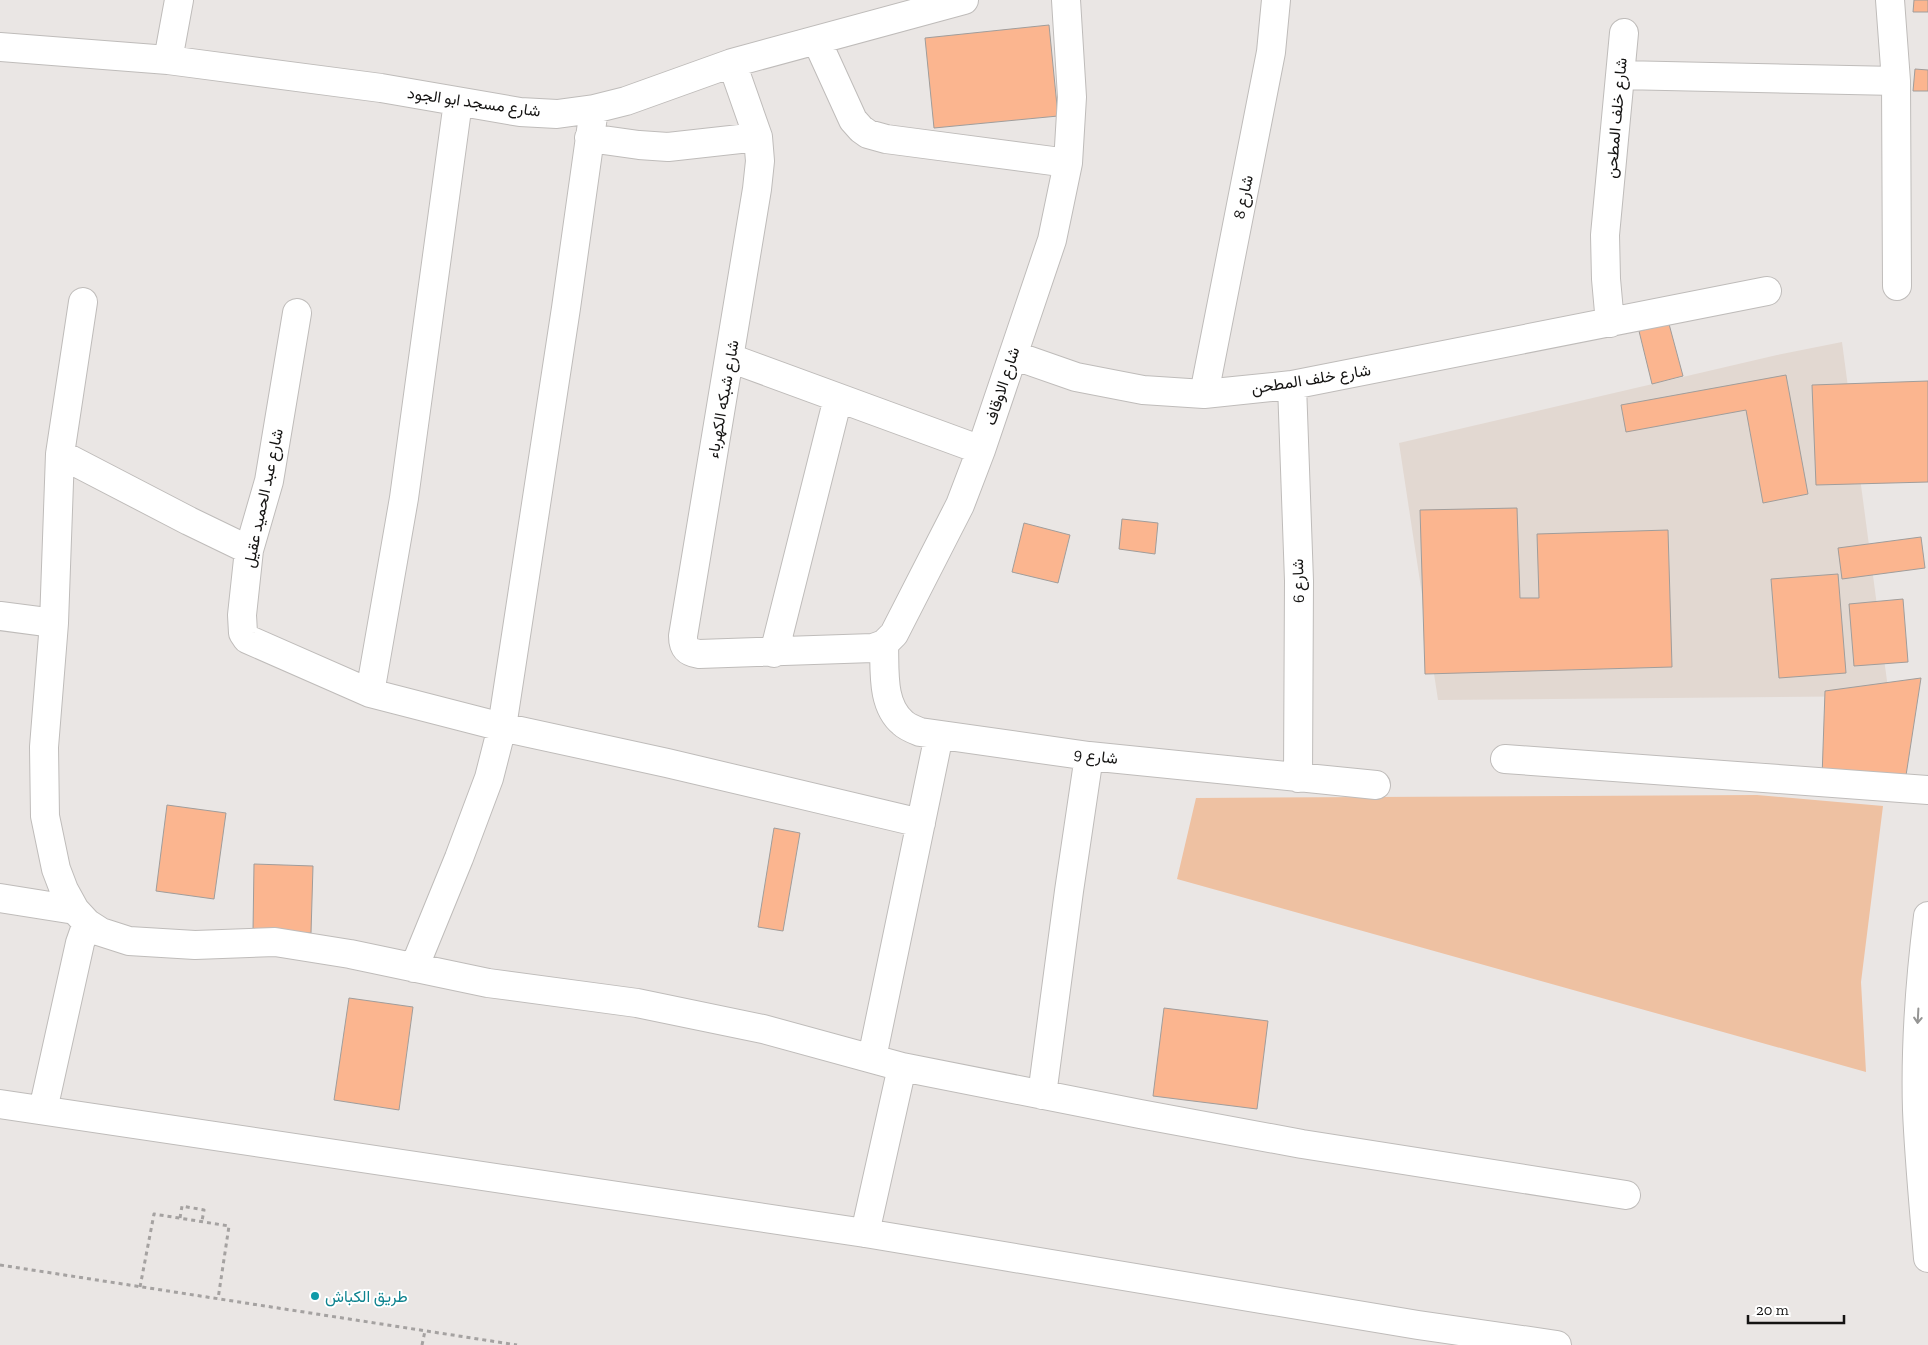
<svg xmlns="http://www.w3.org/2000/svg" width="1928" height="1345" viewBox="0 0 1928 1345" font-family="'Zilla Slab',Vazirmatn,serif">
<rect width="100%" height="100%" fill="#eae6e4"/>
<path fill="#e2d8d1" d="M1842,342L1889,696L1438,700L1399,443L1777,355Z"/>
<path fill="#eec1a2" d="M1757,795L1883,806L1861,982L1866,1072L1177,879L1196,798Z"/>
<path fill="#fbb58f" stroke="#a09d9b" d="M1914,0H1928V12H1913Z
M1049,25L1058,116L934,128L925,38Z
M1915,69L1928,70V91H1913Z
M1669,324L1683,376L1652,384L1639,331Z
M1786,375L1808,494L1763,503L1746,410L1626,432L1621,405Z
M1928,381V482L1816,485L1812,385Z
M1517,508L1520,598H1539L1537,534L1668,530L1672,667L1425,674L1420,510Z
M1122,519L1158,523L1155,554L1119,549Z
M1024,523L1070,535L1058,583L1012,572Z
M1921,537L1925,568L1842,579L1838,548Z
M1838,574L1846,673L1779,678L1771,579Z
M1903,599L1908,662L1854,666L1849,604Z
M1921,678L1905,782L1822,778L1825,691Z
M167,805L226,813L214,899L156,891Z
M774,828L800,833L783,931L758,927Z
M254,864L313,866L311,933L253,931Z
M349,998L413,1007L399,1110L334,1100Z
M1164,1008L1268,1021L1257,1109L1153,1096Z"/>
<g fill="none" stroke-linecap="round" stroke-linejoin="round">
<g stroke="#bfbcba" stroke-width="30">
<path id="minor" d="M1890,0L1896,81L1897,286
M817,41L853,120L861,129L868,134L886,139L1068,163
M0,47L168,60L381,88L520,112L557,114L594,109L626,101L732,63L964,0
M168,60L179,0
M732,63L758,137L760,161L757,189L683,636C683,648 687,652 699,654L873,648L884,644L894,634L960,505L981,450L1052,240L1068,163L1072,97L1066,0
M1620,75L1896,81
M589,138L639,145L668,147L758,137
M297,313L269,481L249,550L242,615L243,633L247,639L370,693L502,727L667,763L921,823
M1610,323L1606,279L1605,235L1624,33
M1013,355L1076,377L1143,390L1204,394L1292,385L1767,291
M730,358L981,450
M1292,385L1299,581L1298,778
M1204,394L1271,52L1276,0
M60,454L83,302
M0,616L54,623L44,747L45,816L56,869L64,890L75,910L87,923L80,943L43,1110
M54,623L60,454L189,521L249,550
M884,644C885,670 881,705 903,723C907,727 915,730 920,732L1089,756L1376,785
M774,653L838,398
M370,693L404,498L458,102
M1505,759L1928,790
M0,898L75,910
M87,923L101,932L129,941L195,945L275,942L350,954L488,983L637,1003L763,1029L902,1067L865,1233
M414,968L459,858L489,778L502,727L566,308L594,109
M872,1058L939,735
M902,1067L1140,1114L1302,1144L1626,1195
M1042,1095L1069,891L1089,756
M0,1104L865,1233L1418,1325L1557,1345"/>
</g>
<g stroke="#bfbcba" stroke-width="30">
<path id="major" d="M1928,916C1920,980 1915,1044 1917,1110C1919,1159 1924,1209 1928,1258"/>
</g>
<path stroke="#a5a2a1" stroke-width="3" stroke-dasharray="4 4" stroke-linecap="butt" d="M180,1218L182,1206L204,1210L202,1221
M0,1265L517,1345
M140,1287L154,1214L229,1226L218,1299
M422,1345L425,1331"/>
<use href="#minor" stroke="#fff" stroke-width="28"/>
<use href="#major" stroke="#fff" stroke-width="28"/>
</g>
<defs><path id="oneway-shaft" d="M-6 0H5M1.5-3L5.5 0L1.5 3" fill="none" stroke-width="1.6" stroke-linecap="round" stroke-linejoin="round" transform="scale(1.25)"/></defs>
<use stroke="#959594" href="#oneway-shaft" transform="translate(1918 1016) rotate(93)"/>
<circle fill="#0f9aa8" stroke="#fff" stroke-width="2" cx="315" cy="1296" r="5"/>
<g text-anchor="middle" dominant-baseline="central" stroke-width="4" stroke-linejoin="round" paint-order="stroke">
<g font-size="16" fill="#141312" stroke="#fff">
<text transform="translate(474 102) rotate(8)">شارع مسجد ابو الجود</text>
<text transform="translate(1616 118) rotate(-85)">شارع خلف المطحن</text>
<text transform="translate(1243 197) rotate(-78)">شارع 8</text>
<text transform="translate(1311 379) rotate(-9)">شارع خلف المطحن</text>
<text transform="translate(1002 386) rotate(-72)">شارع الاوقاف</text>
<text transform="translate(723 399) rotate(-80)">شارع شبكه الكهرباء</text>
<text transform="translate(263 498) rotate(-78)">شارع عبد الحميد عقيل</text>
<text transform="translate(1298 581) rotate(-91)">شارع 6</text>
<text transform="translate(1096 756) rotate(7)">شارع 9</text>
</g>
<g font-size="16" fill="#0d838f" stroke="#fff" text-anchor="start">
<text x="325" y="1296">طريق الكباش</text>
</g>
</g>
<path d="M1748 1315v8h96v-8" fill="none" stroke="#141312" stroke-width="2.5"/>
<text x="1756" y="1315" font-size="15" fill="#141312" stroke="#ffffff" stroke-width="4" paint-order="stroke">20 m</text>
</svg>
